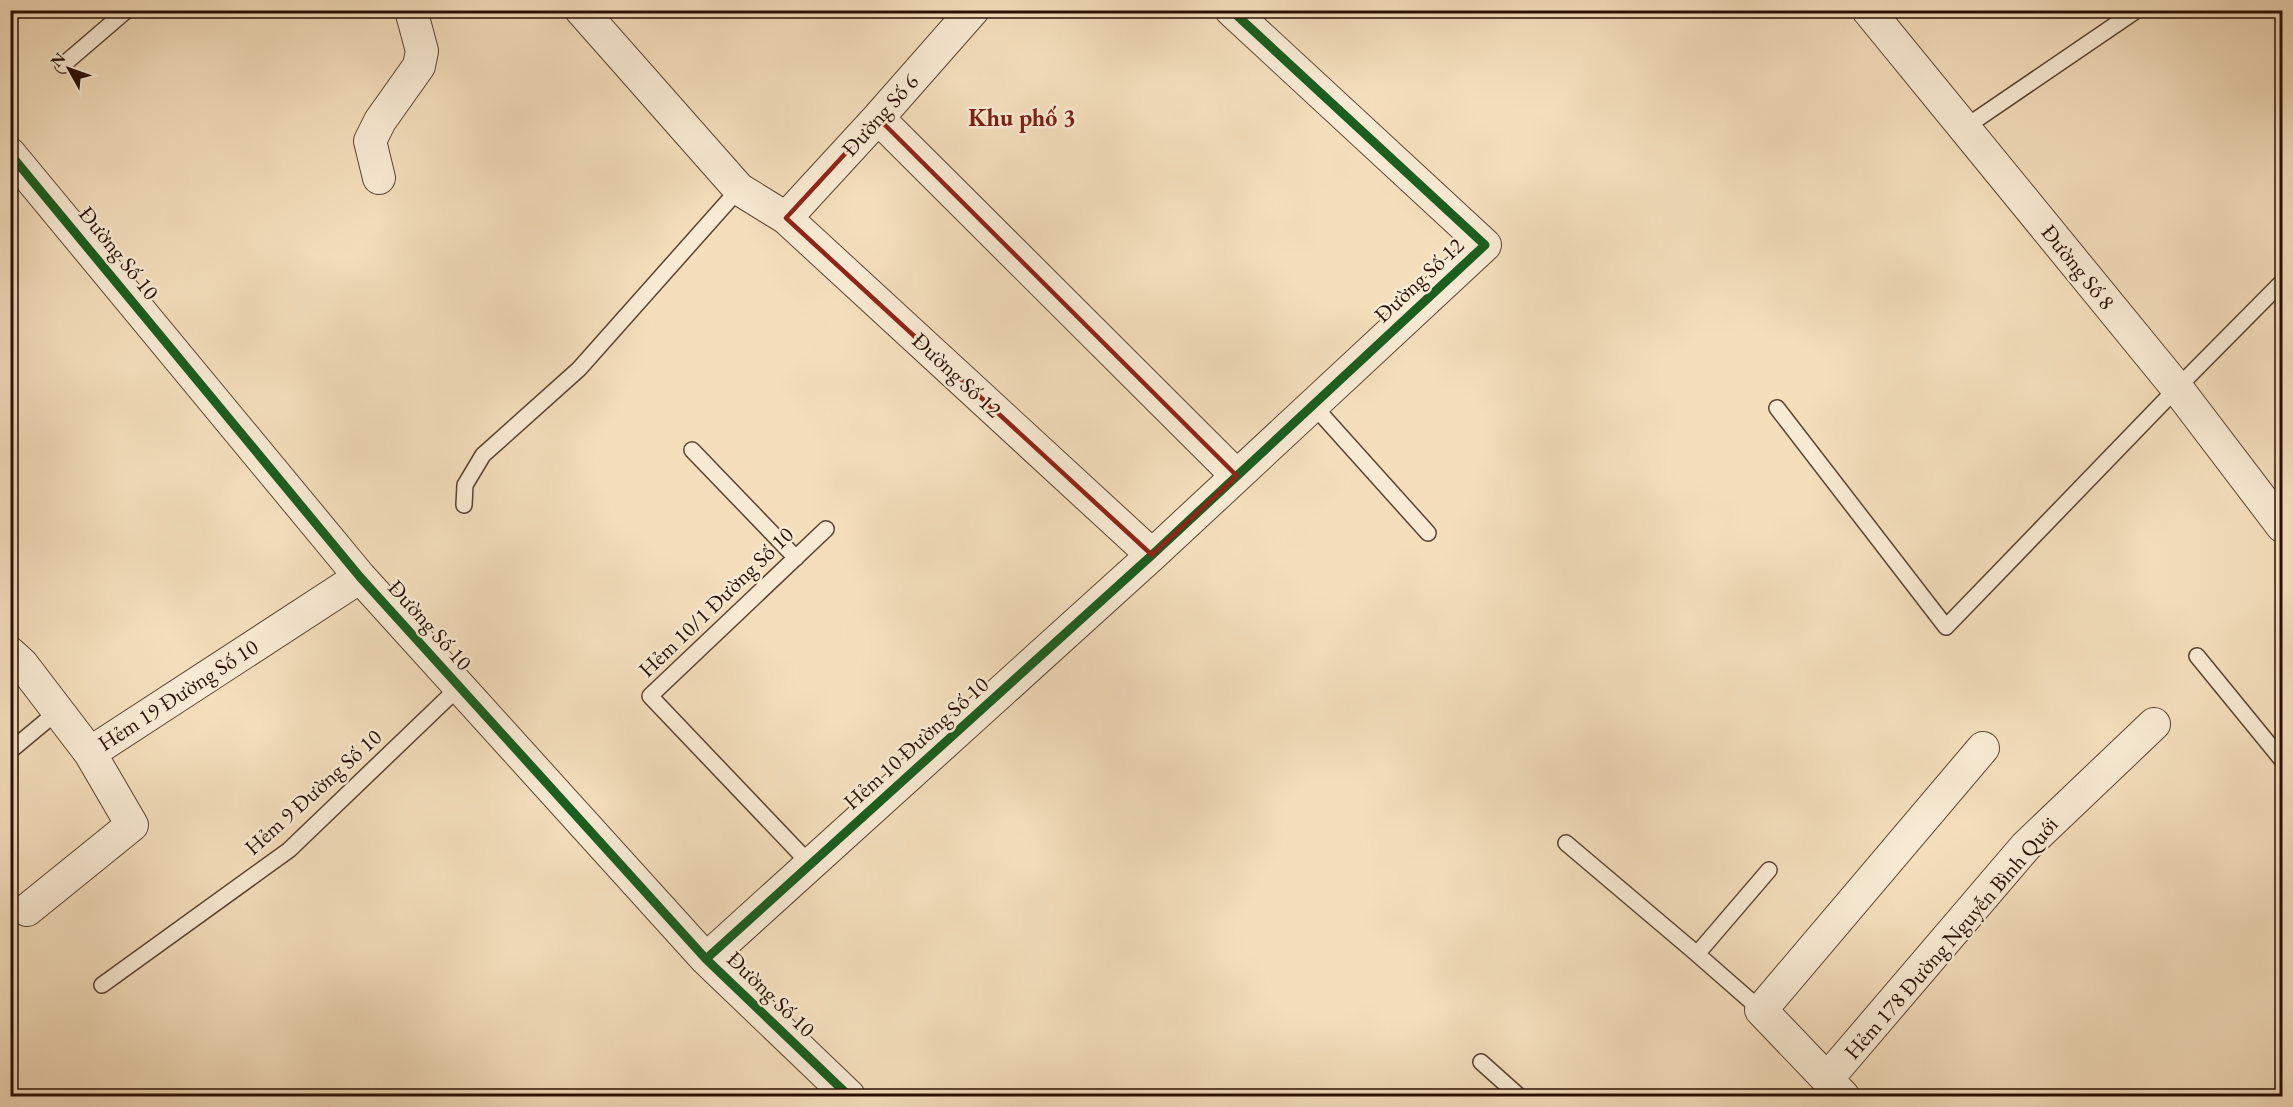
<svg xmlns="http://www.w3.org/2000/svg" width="2293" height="1107" viewBox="0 0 2293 1107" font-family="'EB Garamond',serif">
<rect width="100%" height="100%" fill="#f4debc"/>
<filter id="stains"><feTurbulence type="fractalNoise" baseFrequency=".00333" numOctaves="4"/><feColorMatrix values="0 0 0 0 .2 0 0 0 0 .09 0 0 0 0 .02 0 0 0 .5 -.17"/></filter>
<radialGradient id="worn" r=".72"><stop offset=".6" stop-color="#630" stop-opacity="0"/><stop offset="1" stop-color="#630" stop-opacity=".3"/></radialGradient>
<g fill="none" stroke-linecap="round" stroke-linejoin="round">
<g stroke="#5b4332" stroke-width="18">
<path id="lane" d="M63,65L127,10
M1964,128L2137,10
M1313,405L1428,533
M1777,408L1946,627L2177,388L2282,282
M692,450L796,558
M464,505L465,485L483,455L579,369L739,189
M2197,656L2282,760
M10,751L58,711
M1566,843L1697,954
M811,865L650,696L826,529
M102,985L289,850L459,687
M1761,1010L1697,954L1769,870
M1481,1062L1519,1096"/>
</g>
<g stroke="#5b4332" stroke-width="34">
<path id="street" d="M581,10L739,189L786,218L1152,555
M1868,10L2177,388L2282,526
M878,118L1237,476
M10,154L360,577L706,959L849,1096
M379,178L370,141L380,121L419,66L422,51L411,10
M786,218L878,118L973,10
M10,653L22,664L90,753L132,825L27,910
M90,753L360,577
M706,959L1152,555L1485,245L1231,10
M1827,1079L1761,1010L1983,748
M1843,1096L1827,1079L2026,846L2154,724"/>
</g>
<use href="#lane" stroke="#f8ead3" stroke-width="15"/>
<use href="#street" stroke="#f8ead3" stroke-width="32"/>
<g stroke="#f8ead3" stroke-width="13">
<path id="cycleway" d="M10,154L360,577L706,959L849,1096
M706,959L1152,555L1485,245L1231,10"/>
</g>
<use href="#cycleway" stroke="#1b5e20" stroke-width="9"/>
</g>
<path fill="none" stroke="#8f2418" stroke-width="4.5" stroke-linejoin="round" d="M878,118L1237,476L1152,555L786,218Z"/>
<g text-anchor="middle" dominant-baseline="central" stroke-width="5" stroke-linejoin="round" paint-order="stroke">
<g font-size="22" fill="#280f04" stroke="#f8ead3">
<text transform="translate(880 115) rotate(-48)">Đường Số 6</text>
<text transform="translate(119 253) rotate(51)">Đường Số 10</text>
<text transform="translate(2078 267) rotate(51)">Đường Số 8</text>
<text transform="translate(1419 280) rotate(-43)">Đường Số 12</text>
<text transform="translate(957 375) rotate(43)">Đường Số 12</text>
<text transform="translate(716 602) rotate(-44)">Hẻm 10/1 Đường Số 10</text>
<text transform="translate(430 625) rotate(48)">Đường Số 10</text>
<text transform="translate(178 695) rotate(-33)">Hẻm 19 Đường Số 10</text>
<text transform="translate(916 743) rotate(-42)">Hẻm 10 Đường Số 10</text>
<text transform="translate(313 792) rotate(-42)">Hẻm 9 Đường Số 10</text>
<text transform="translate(1951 938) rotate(-49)">Hẻm 178 Đường Nguyễn Bình Quới</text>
<text transform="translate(771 994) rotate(44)">Đường Số 10</text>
</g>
<g font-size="24" font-weight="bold" fill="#7a1f14" stroke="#f8ead3">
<text x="1022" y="117">Khu phố 3</text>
</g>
</g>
<rect width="2293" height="1107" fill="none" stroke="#f4debc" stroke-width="36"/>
<rect x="12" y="12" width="2269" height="1083" fill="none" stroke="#280f04" stroke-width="3"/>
<rect x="18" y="18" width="2257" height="1071" fill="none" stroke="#280f04" stroke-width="1.5"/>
<g transform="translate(69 69) rotate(310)" stroke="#f8ead3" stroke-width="4.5" paint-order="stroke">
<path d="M0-4.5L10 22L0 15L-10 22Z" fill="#280f04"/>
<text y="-9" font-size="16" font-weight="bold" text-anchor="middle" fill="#280f04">N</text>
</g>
<rect width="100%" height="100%" filter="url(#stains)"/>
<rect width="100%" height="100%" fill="url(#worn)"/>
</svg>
